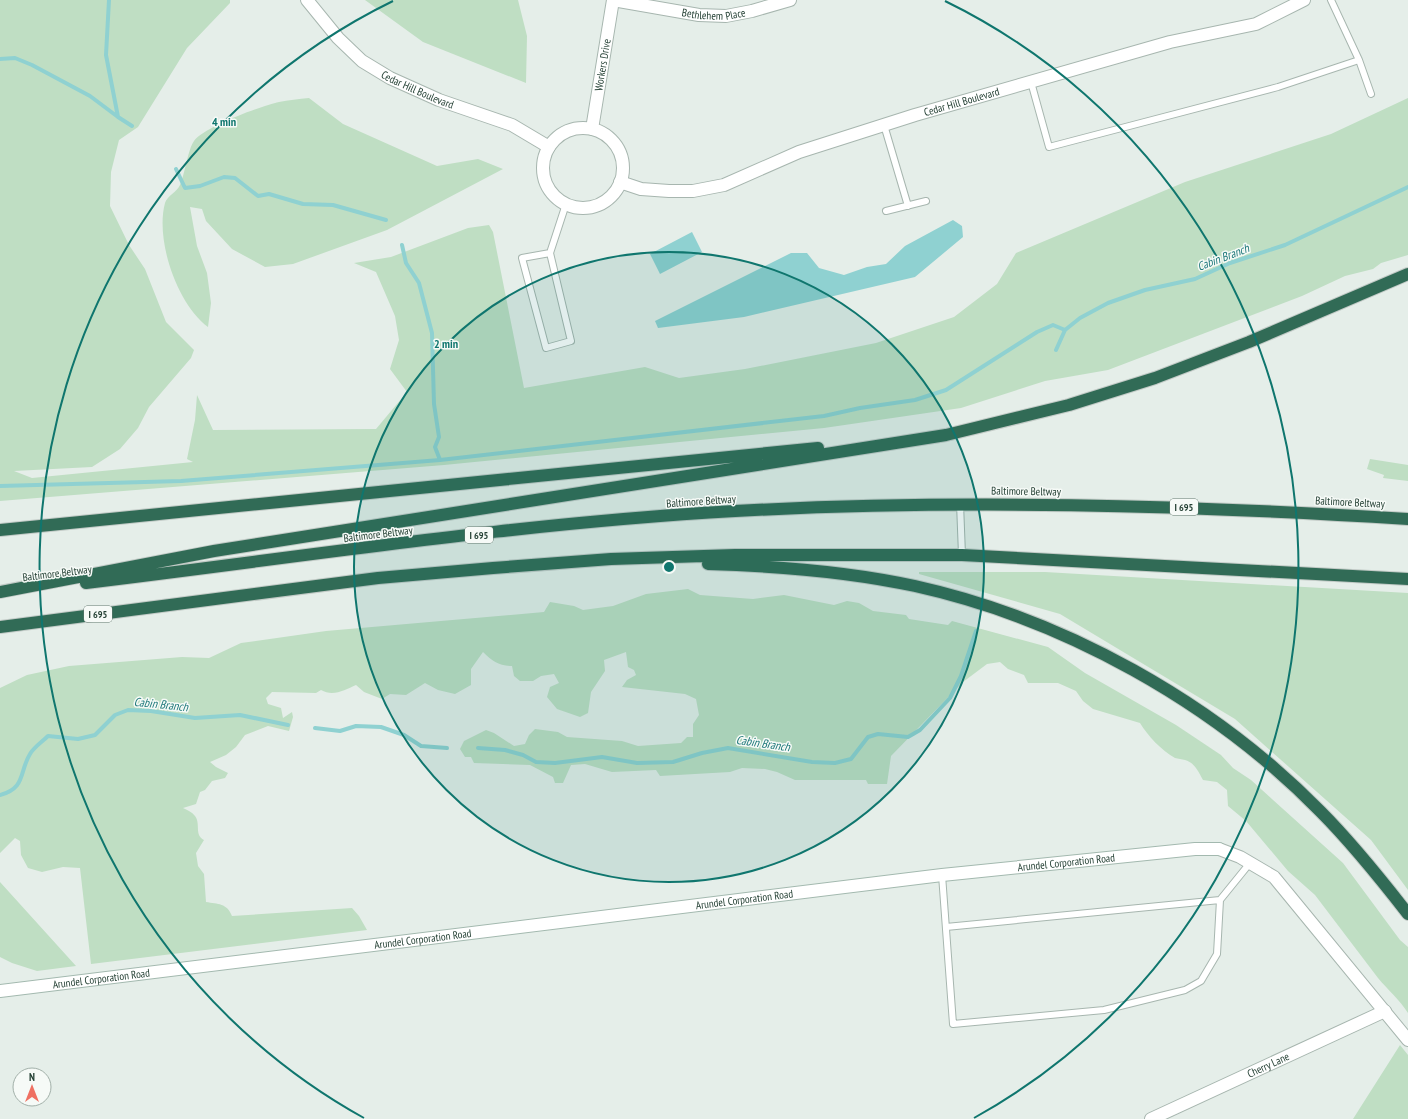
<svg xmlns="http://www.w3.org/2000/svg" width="1408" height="1119" viewBox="0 0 1408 1119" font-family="'PT Sans Narrow',sans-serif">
<rect width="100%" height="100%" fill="#e5eee9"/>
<path fill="#bfdec3" d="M0,0H230V3L187,48L138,127L119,140L111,172L110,206L129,245L145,269L166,322L194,350L191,358L149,407L138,428L120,449L92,467L14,471L32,478L193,462L187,459L195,420L197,395L213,430L376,429L407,392L390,369L399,340L395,316L376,272L354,263L391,257L468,228L489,225L493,232L524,388L645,367L679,378L745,369L876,343L954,317L997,284L1016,253L1185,182L1331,134L1408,98V255L1381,263L1373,269L1345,276L1302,296L1108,370L1045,381L961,408L824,428L444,465L0,501Z
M365,0H518L527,36L526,83L423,42Z
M309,98L343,124L437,166L478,159L503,169L387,230L293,264L265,267L232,249L206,221L202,209L190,207L197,246L207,273L211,303L208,327C177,304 155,240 165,203C167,196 177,192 180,185C185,174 188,149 194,141C204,127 261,106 279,102C288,100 299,99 309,98Z
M1370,459L1408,465V481L1383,478L1384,475L1367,469Z
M919,572H1045L1408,593V890L1371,840L1235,719L1060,614L919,574Z
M688,589L700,595L753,599L784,595L834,605L847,601L859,603L873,611L906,615L909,619L948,625L952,621L1048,647L1085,673L1176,725L1221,755L1233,768L1251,780L1343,863L1400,940L1408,947V1013C1399,999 1388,990 1378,978L1315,895L1288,871L1246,821L1228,806L1227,790L1217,782L1203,780C1198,771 1195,763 1185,760C1182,759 1178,759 1175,758C1161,750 1148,736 1140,723L1093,709L1083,701L1076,691L1058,683H1028L1024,675L1008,669L1000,662L987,664L963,682L891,756L887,784H868L866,780H795L777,772L765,769L742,768L730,772L660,776L656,770L612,772L585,764L571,765L563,783H555L553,777L530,765L474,763L471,757H465L460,749L464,741L486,730L494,733L514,746L525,744L529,735L535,729L558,732L567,737L622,741L638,746L681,743L687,737H693V724L699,715L696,699L685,694L622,687L627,680L636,675L634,670L628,667L626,652L604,660L605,671L591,692L588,713L580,717L557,709L547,697L550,687L559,683L554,674L541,676L533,681H520L514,676L512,666C499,666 492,661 483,652L471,669V685L455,694L438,690L425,683L406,695L390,694L382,699L364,692L356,685C345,690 333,697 321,690L316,693L272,692L266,698L268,704L281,708L283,718L292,712L293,717L289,731L268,726L245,735L236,747L226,755L210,762L216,767L228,773L225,778L212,781L205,790L200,792L196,804L183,808C187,810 192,812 195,816C201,824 194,835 204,840L196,853L198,866L204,874L206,902C218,904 227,903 232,916L352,908L359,916L367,930L91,964L80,868L63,867L42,872L28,868L21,855L20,841L15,838L0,853V688L27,675L69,666L182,657L209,658L241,643L326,631L544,612L550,602L574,606L583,610L613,606L646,594Z
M0,882L76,966L37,971L12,963L0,957Z
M1400,1045L1408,1055V1119H1353Z"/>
<path fill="#8fd1d1" d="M953,220L962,226L963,237L915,277L744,317L658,328L655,321L791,253H807L819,268L844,275L867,267L886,264L905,246Z
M692,232L702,252L660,274L650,254Z"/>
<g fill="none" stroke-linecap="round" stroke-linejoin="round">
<path stroke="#8fd1d1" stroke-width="4" d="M109,0L106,55L118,117L132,126
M0,59L15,58L32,65L90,96L118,117
M176,169L185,188L200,186L224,177L235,178L258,196L269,194L303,204L333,205L386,220
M402,245L406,263L419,283L432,333L434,404L439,437L435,447L440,460
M1056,350L1065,330L1080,318L1108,303L1145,290L1195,279L1230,263L1285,245L1408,187
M0,486L181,481L440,460L824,416L860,408L915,400L946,390L1037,332L1053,325L1065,330
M315,728L340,731L356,726L381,727L404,735L421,746L447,748
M478,748L505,750L523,755L536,762L555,763L602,757L637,763L673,762L702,753L728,748L812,762L835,763L851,759L868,737L878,734L908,737L920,730L950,698L961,676L976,631
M0,795C26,788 19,772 30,754C34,747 42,742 48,736L78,739L95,735L115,715L128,710L151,711L195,718L240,715L288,725"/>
<g stroke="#a7b6af" stroke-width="8">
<path id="lane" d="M1331,0L1359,60L1371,94
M1031,82L1049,147L1278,87L1359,60
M884,125L908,206
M886,211L926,201
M550,253L522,258L546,348L571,341L550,253L566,204
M960,503L962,555
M942,875L953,1024L1104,1010L1185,990L1201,981L1217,954L1220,900L1250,863
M946,927L1220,900"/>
</g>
<g stroke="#a7b6af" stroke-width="14">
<g id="street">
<path id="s1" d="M307,0L338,38L362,61L390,78L439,100L512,125L549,147"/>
<path id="s2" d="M613,0L699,15L726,16L752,11L790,0"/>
<circle cx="583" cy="168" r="40"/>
<path id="s3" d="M592,129L613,0"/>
<path id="s4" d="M620,182L641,189L669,191H693L724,185L799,152L915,115L1170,42L1256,24L1304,0"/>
<path d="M1219,849L1240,857L1274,877L1408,1040"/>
<path id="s5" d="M1151,1119L1385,1011"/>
</g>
</g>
<g stroke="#a3b9af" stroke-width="14">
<g id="secondary">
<path id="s6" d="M0,991L942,875L1195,849H1219"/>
</g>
</g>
<g stroke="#c2cac6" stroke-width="14">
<path id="highway" d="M0,530L818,448
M708,564C778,566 846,571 915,586C1064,619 1213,702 1320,811C1352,843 1380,878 1408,914
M86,583C302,557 518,523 735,511C961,499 1182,505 1408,519
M0,592L214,551L946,435L1069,405L1155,378L1249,342L1408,274
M0,627L378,578L493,568L611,559L735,555H962L1408,579"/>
</g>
<use href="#lane" stroke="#fff" stroke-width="6"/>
<use href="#street" stroke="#fff" stroke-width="12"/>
<use href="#secondary" stroke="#fff" stroke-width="12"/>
<use href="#highway" stroke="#316b56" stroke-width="12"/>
</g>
<circle cx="669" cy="567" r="315" fill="#0f766e" fill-opacity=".12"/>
<g fill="none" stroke="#0f766e" stroke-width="2">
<circle cx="669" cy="567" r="315"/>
<path d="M364 1118A630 630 0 0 1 393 1M945 1A630 630 0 0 1 974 1118"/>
</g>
<g text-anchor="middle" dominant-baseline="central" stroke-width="3" stroke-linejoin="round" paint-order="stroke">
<g fill="#f6faf7" stroke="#63786e" stroke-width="1">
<rect x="1170" y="499" width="28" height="16" rx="3"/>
<rect x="465" y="527" width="28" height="16" rx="3"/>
<rect x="84" y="606" width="28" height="16" rx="3"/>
</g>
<g font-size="10" font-weight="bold" fill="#244034">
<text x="1184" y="507">I 695</text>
<text x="479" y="535">I 695</text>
<text x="98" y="614">I 695</text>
</g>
<g font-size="11" fill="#244034" stroke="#f6faf7">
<text stroke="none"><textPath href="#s2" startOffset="102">Bethlehem Place</textPath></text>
<text stroke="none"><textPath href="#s3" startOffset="65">Workers Drive</textPath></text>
<text stroke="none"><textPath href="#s1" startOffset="145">Cedar Hill Boulevard</textPath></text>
<text stroke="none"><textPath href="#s4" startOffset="358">Cedar Hill Boulevard</textPath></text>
<text transform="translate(1026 491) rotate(1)">Baltimore Beltway</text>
<text transform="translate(701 501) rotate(-4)">Baltimore Beltway</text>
<text transform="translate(1350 502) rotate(3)">Baltimore Beltway</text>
<text transform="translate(378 534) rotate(-7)">Baltimore Beltway</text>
<text transform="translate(57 573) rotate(-7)">Baltimore Beltway</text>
<text stroke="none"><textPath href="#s6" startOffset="1074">Arundel Corporation Road</textPath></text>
<text stroke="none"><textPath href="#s6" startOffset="750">Arundel Corporation Road</textPath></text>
<text stroke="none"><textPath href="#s6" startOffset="426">Arundel Corporation Road</textPath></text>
<text stroke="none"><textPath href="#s6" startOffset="102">Arundel Corporation Road</textPath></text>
<text stroke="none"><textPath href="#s5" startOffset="129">Cherry Lane</textPath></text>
</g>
<g font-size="12" font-style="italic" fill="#1f797b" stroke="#f6faf7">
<text transform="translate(1223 257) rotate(-21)">Cabin Branch</text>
<text transform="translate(161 704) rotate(6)">Cabin Branch</text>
<text transform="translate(763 743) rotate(8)">Cabin Branch</text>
</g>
</g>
<circle cx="669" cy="567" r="6" fill="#0f766e" stroke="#f6faf7" stroke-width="2"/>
<g font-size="12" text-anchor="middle" font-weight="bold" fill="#0f766e" stroke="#f6faf7" stroke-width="3" stroke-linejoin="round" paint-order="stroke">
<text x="224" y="126">4 min</text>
<text x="446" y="348">2 min</text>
</g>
<g transform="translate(32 1087)"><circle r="19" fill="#f6faf7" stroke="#a2b0a9"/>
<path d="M0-3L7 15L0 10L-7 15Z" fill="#ef7062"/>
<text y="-6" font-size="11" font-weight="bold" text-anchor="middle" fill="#244034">N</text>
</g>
</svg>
